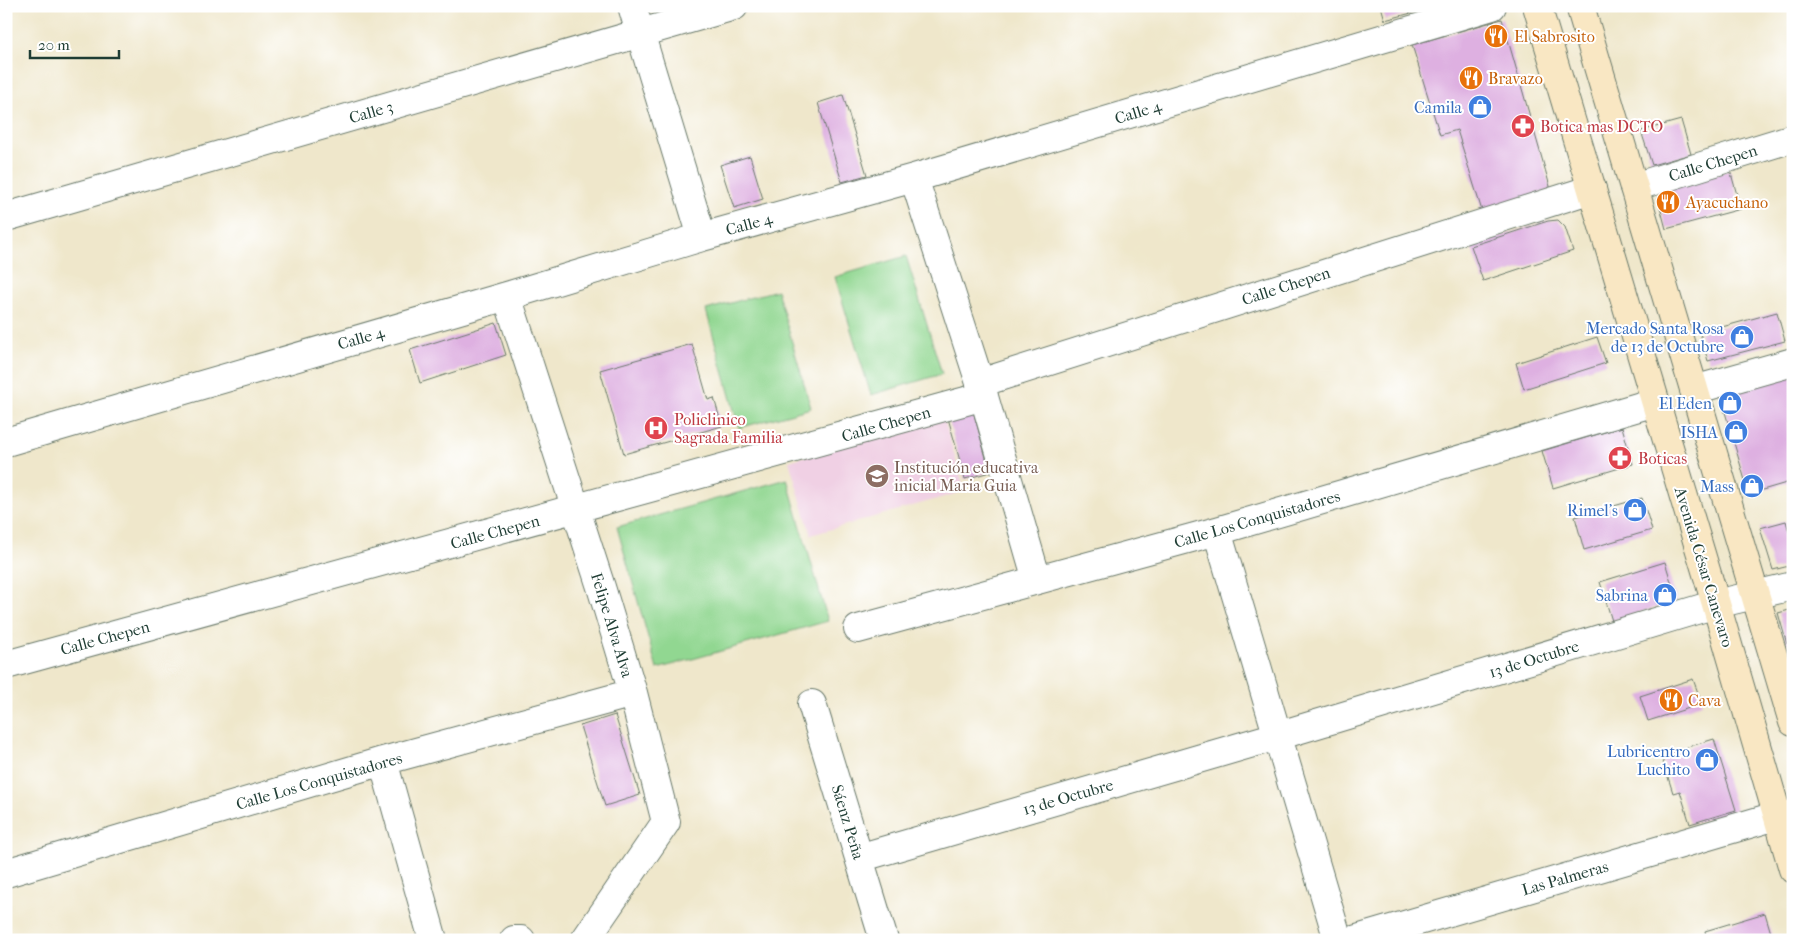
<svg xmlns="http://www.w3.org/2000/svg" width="1799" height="946" viewBox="0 0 1799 946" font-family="'IM FELL French Canon',serif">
<rect width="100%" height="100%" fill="#fff"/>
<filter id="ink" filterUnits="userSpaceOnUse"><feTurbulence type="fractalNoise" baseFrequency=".02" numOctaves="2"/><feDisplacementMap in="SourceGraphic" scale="10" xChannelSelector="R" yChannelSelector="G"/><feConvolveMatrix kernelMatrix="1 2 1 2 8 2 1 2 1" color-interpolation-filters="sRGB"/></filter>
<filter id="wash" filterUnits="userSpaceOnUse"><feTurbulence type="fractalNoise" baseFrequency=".0096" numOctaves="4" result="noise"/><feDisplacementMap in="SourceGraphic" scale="20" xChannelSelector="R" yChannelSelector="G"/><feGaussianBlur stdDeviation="1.12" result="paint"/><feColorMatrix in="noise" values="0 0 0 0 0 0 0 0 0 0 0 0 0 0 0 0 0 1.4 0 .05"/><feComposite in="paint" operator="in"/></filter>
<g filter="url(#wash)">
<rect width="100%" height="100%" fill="#efe7cb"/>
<path fill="#f0d0e4" d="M943,416L965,491L811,535L789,461Z"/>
<path fill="#91d791" stroke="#588a62" d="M906,256L942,374L871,395L835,277Z
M777,290L811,408L739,428L706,310Z
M787,479L828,621L657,669L617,527Z"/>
<g id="blocks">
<path fill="#deb0e1" d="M1381,6H1434V7L1385,20Z
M1502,19L1551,190L1482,211L1457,130L1440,135L1412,45Z
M843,95L867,175L842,182L818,103Z
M1681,120L1691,154L1652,165L1641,131Z
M750,156L763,199L734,208L720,165Z
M1730,170L1741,209L1666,229L1658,199L1667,187Z
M1558,220L1565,227L1573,251L1483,281L1471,246L1548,221Z
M1777,312L1785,341L1708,361L1700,333Z
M496,323L506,355L420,383L410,350Z
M1597,337L1606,363L1524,389L1516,363Z
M692,344L708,400L714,398L722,426L624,454L600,370Z
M1793,374V422L1788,423L1793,437V481L1749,494L1720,395Z
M973,411L990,472L965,479L948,418Z
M1622,427L1633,464L1553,488L1542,451Z
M1642,498L1652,530L1584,550L1575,517Z
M1786,521L1793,546V565L1773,570L1760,528Z
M1665,562L1677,601L1612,621L1600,582Z
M1793,609V642L1787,644L1778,613Z
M1693,679L1702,704L1648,721L1640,696Z
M615,715L640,795L605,806L580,726Z
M1714,739L1736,810L1690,824L1680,791L1673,793L1661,755Z
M1765,913L1773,940H1707L1705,931Z"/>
</g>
</g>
<g filter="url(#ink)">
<use href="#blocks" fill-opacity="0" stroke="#687869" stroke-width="1"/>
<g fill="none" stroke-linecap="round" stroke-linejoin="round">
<g stroke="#687869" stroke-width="30">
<path id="street" d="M632,6L702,237
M914,178L980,383L1037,580
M1634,187L1793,138
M6,217L734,6
M507,296L601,587L633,693L666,822L585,940
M980,383L1592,189
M1694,390L1793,362
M6,442L507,296L702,237L914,178L1492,6
M1217,531L1338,940
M858,629L1217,531L1655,402
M6,665L984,396
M812,704L884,940
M383,761L433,940
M859,858L1277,736L1716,604L1793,586
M6,873L383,761L633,693
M514,940H521
M1354,940L1776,816"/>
</g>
<g stroke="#687869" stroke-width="30">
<path id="secondary" d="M1537,6L1716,604L1793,869
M1580,6L1793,722"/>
</g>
<use href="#street" stroke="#fff" stroke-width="28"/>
<use href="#secondary" stroke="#f9e7c3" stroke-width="28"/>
</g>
</g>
<defs>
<g id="restaurant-disc" transform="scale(1.25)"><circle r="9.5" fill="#e8710a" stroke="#fff"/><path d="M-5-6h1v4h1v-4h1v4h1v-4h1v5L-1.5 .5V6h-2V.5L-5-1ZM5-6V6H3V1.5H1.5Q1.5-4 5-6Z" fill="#fff"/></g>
<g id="shop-disc" transform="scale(1.25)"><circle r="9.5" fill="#3f7fe0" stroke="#fff"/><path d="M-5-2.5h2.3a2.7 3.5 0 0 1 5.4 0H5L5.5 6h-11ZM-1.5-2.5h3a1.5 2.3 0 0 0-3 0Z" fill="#fff"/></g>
<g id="pharmacy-disc" transform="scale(1.25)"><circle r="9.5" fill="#e0444e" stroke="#fff"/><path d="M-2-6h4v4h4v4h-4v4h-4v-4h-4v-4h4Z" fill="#fff"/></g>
<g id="hospital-disc" transform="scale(1.25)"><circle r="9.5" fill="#e0444e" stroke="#fff"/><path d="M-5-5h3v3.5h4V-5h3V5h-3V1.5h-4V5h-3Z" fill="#fff"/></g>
<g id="school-disc" transform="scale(1.25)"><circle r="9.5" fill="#8d6e63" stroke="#fff"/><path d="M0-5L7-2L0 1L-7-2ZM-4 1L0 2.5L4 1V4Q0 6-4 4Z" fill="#fff"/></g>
</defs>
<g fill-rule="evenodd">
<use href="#restaurant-disc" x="1496" y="36"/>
<use href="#restaurant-disc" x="1471" y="78"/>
<use href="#shop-disc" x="1480" y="107"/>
<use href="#pharmacy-disc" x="1523" y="126"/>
<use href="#restaurant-disc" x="1668" y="202"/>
<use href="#shop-disc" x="1742" y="337"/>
<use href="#shop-disc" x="1730" y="403"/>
<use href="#hospital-disc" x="656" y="428"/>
<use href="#shop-disc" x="1736" y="432"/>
<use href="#pharmacy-disc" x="1620" y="458"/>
<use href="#school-disc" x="877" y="476"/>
<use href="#shop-disc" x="1752" y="486"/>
<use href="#shop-disc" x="1635" y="510"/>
<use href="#shop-disc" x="1665" y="595"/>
<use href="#restaurant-disc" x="1671" y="700"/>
<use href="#shop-disc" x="1707" y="760"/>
</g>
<g text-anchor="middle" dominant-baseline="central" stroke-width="4" stroke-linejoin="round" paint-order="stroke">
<g font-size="16" fill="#c56008" stroke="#fff" text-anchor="start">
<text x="1514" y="36">El Sabrosito</text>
<text x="1488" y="78">Bravazo</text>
<text x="1686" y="202">Ayacuchano</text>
<text x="1688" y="700">Cava</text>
</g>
<g font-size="16" fill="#366cbe" stroke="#fff" text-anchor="end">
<text x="1462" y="107">Camila</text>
<text x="1724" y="328">Mercado Santa Rosa<tspan x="1724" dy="18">de 13 de Octubre</tspan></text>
<text x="1712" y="403">El Eden</text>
<text x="1718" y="432">ISHA</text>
<text x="1734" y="486">Mass</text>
<text x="1618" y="510">Rimel's</text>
<text x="1648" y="595">Sabrina</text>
<text x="1690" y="751">Lubricentro<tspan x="1690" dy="18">Luchito</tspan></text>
</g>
<g font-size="16" fill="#1f3d34" stroke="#fff">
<text transform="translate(371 112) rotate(-16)">Calle 3</text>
<text transform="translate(1138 112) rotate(-17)">Calle 4</text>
<text transform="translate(1713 163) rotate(-17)">Calle Chepen</text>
<text transform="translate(749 224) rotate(-15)">Calle 4</text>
<text transform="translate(1286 286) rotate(-18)">Calle Chepen</text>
<text transform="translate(361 338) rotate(-16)">Calle 4</text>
<text transform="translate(886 424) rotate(-16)">Calle Chepen</text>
<text transform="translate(1257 519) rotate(-16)">Calle Los Conquistadores</text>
<text transform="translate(495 532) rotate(-15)">Calle Chepen</text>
<text transform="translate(1704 567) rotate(73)">Avenida César Canevaro</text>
<text transform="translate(612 625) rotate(73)">Felipe Alva Alva</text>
<text transform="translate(105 638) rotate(-15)">Calle Chepen</text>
<text transform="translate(1534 659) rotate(-17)">13 de Octubre</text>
<text transform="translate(319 781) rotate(-16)">Calle Los Conquistadores</text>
<text transform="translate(1068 797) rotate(-16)">13 de Octubre</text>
<text transform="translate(848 822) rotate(73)">Sáenz Peña</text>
<text transform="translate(1565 878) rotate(-16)">Las Palmeras</text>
</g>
<g font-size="16" fill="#be3a42" stroke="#fff" text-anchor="start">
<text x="1540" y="126">Botica mas DCTO</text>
<text x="674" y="419">Policlinico<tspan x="674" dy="18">Sagrada Familia</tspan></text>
<text x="1638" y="458">Boticas</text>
</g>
<g font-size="16" fill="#785e54" stroke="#fff" text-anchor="start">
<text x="894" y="467">Institución educativa<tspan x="894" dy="18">inicial Maria Guia</tspan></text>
</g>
</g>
<rect width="1799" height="946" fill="none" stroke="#fff" stroke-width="25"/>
<path d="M30 50v8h89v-8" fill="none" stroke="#1f3d34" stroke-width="2.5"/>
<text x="38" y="50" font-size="15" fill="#1f3d34" stroke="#ffffff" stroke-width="4" paint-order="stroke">20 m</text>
</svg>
